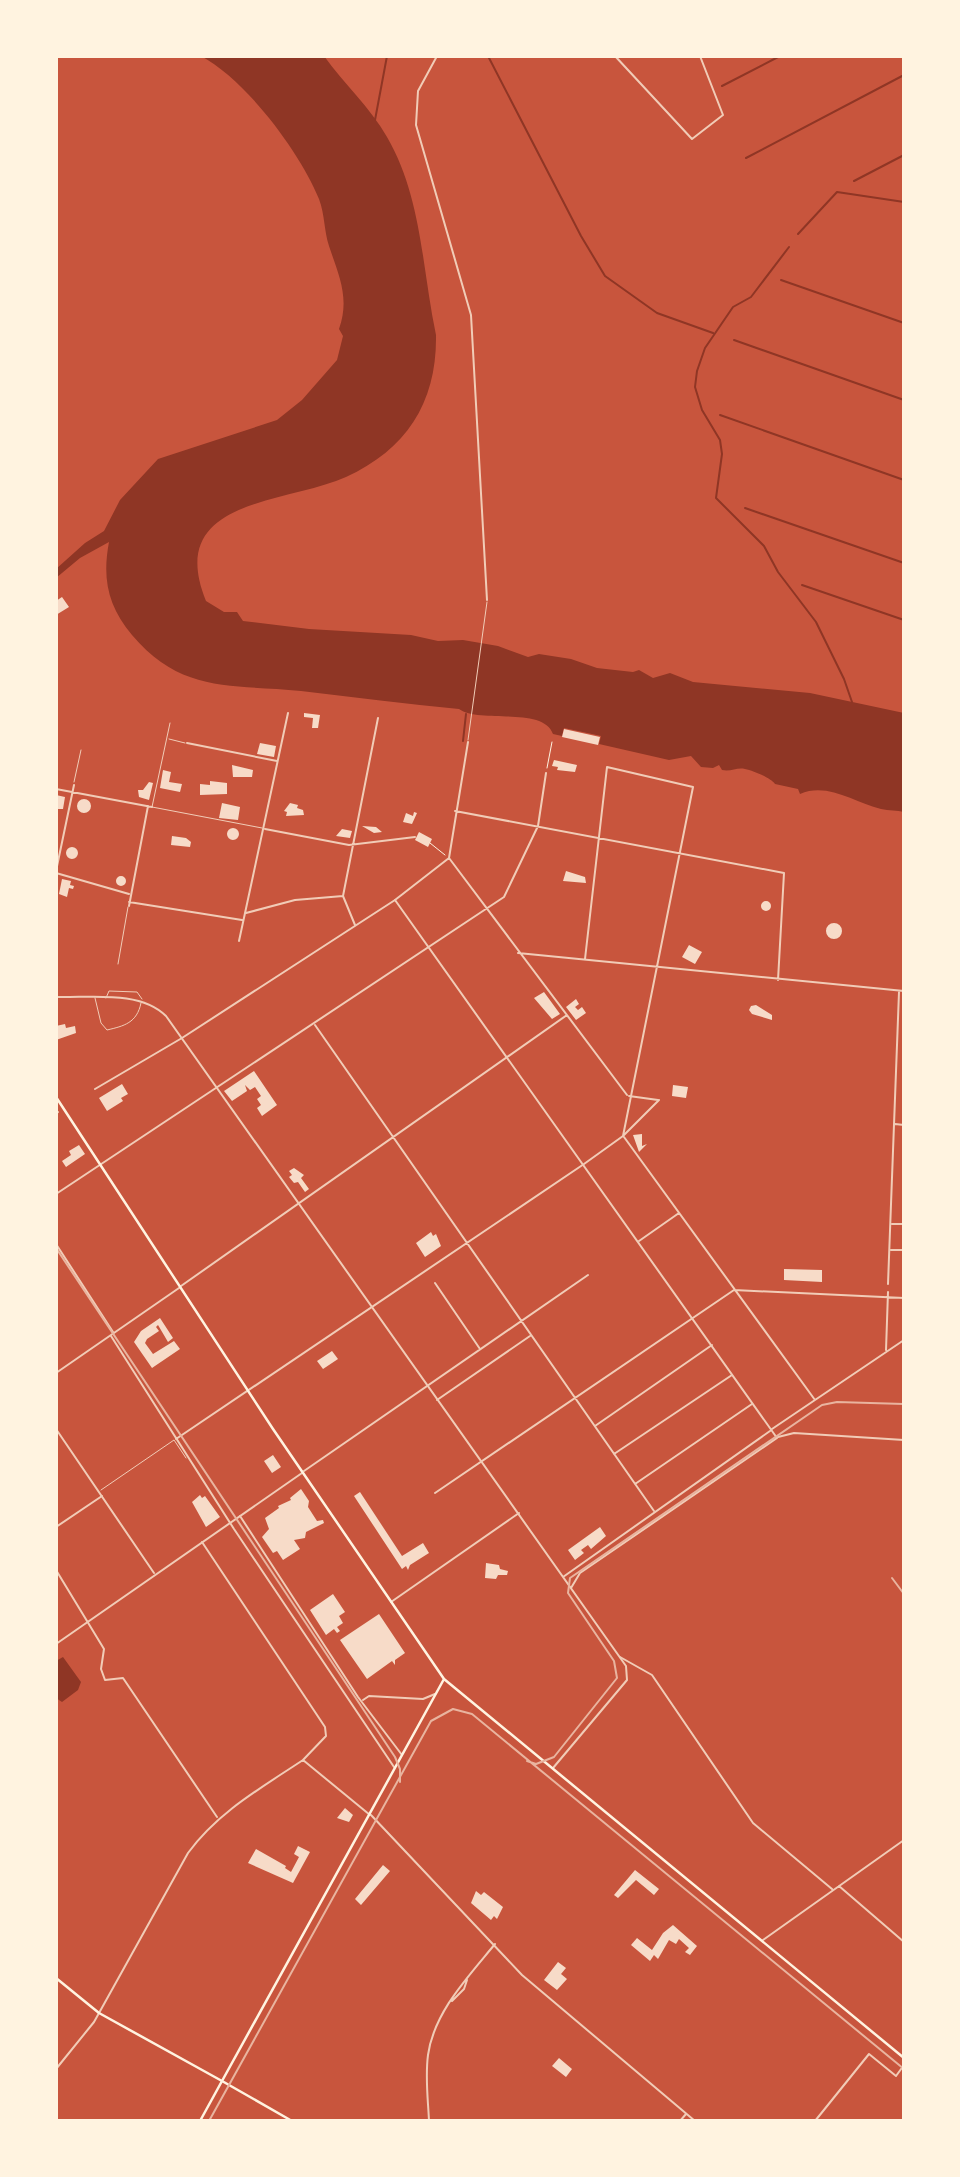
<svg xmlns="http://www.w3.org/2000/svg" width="960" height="2177" viewBox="0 0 960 2177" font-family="'IBM Plex Sans',sans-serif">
<rect width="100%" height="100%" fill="#c8553d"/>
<path fill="#8f3625" d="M201,56H324C344,84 370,107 387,137C422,197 422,269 436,335C437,402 407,449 346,477C286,504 164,498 206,601L224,612H237L243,621L309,629L411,635L438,641L463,640L498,646L528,657L539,654L571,659L597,668L633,672L639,670L653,678L670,673L693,682L810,693L904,713V812C897,810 889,811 881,809C855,803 828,782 800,794L798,789L775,784C771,778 754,771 745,769C737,767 731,772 722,770L719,765L713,768L701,767L691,756L669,760L599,744L601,736L564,728L562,736L553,734C543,706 480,724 459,709C407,704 354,697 301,691C232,684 182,694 132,635C108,606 102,579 109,542L80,558L56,578V569L85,543L104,531L120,500L158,459L277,420L302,400L337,360L343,336L339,329C350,298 339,276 329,246C324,231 325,215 319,199C300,152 246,80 201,56Z
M63,1657L81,1682L78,1690L62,1702L56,1698V1661Z"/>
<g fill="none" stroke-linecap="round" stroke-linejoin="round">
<path stroke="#8f3625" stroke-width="2" d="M488,56L581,236L605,276L657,313L713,333
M722,86L780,56
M375,120L387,56
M746,158L904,75
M854,181L904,155
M798,234L837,192L904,202
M789,247L751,297L733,307L705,348L697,371L695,387L702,410L720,440L722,454L716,498L764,546L778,572L816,622L844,679L852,702
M781,280L904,323
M734,340L904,400
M720,415L904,480
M745,508L904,563
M802,585L904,620
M463,741L466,714"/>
</g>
<path fill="#f7dbc8" d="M62,597L69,607L56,615V601Z
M304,713L320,715L318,728H312L313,718L304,717Z
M564,729L600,737L598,745L562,737Z
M260,743L276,746L274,757L257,754Z
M554,760L577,765L575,772L557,770L558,767L552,766Z
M232,765L253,770L252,777H233Z
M163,770L171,772L169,782L182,784L180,792L160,788Z
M210,781L227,783V794L200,795V784L210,785Z
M149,782L153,783L149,800L139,797L138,790H143Z
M56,795L65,797L63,809H56Z
M77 806a7 7 0 1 1 14 0a7 7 0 1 1-14 0Z
M222,803L240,807L238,820L219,818Z
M290,803L298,805L297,808L303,810L304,815L286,816L287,812L284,811Z
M414,812L417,813L412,824L403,822L406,813L413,816Z
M362,826L376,827L382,832L374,833Z
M227 834a6 6 0 1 1 12 0a6 6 0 1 1-12 0Z
M342,829L352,831L350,838L336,836Z
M419,832L432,839L428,847L415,840Z
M172,836L186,838L191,842L190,847L171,845Z
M66 853a6 6 0 1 1 12 0a6 6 0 1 1-12 0Z
M566,871L585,877L586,883L563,881Z
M116 881a5 5 0 1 1 10 0a5 5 0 1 1-10 0Z
M62,879L71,881L70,885L74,886L73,889L69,888L67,897L59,894Z
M761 906a5 5 0 1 1 10 0a5 5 0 1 1-10 0Z
M826 931a8 8 0 1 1 16 0a8 8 0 1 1-16 0Z
M689,945L702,952L695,964L682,957Z
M544,992L560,1014L552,1019L534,998Z
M576,999L579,1004L575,1007L578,1010L582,1007L586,1013L576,1020L566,1007Z
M756,1005L772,1015V1020L752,1014L749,1010L751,1006Z
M65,1024L66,1028L75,1026L76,1033L56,1040V1026Z
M254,1071L277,1105L262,1116L257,1108L261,1105L257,1099L261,1096L255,1087L250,1090L245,1085L247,1091L232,1101L224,1091Z
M122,1084L128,1094L121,1098L123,1101L107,1111L99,1098Z
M673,1085L688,1087L686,1098L672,1096Z
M642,1134V1146L647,1144L639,1152L633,1135Z
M79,1145L85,1154L66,1167L62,1161L71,1155L69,1151Z
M294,1168L304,1175L301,1178L309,1189L305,1192L298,1182L294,1183L289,1177L292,1175L289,1171Z
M431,1232L433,1236L436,1234L441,1246L425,1257L416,1243Z
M784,1269L822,1270V1282L784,1280Z
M160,1318L173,1338L168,1342L158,1325L156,1327L159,1331L147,1339L145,1343L153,1354L174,1341L180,1349L152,1368L134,1342L141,1331Z
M332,1351L338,1359L323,1369L317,1361Z
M273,1455L281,1467L272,1473L264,1461Z
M301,1489L309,1501L308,1507L317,1521L323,1520L324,1523L306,1532L305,1538L294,1540L300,1549L283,1560L277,1551L273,1553L262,1537L269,1529L265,1518L279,1508L278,1506L291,1500L290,1498Z
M360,1492L402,1556L423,1543L429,1553L410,1565L408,1570L406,1566L402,1569L354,1496Z
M200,1495L202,1498L205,1496L220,1517L206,1527L192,1502Z
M600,1527L606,1536L591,1549L588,1545L581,1550L584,1553L575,1560L568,1550Z
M486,1563L499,1565L500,1569L508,1571L507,1575H498L496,1579L485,1578Z
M333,1594L345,1612L339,1616L343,1623L337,1627L340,1631L337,1633L334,1629L326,1635L310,1610Z
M379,1614L405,1653L395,1660V1665L392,1661L367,1679L340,1640Z
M345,1808L353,1815L349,1822L337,1818Z
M298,1846L310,1852L293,1883L248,1863L256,1849L286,1866L285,1868L291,1872L299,1857L294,1854Z
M383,1865L390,1871L361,1905L355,1899Z
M635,1870L659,1889L654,1895L636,1880L618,1898L614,1895Z
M476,1891L481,1895L484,1892L503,1907L497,1919L494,1916L491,1920L471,1903Z
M673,1925L697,1946L690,1955L685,1952L689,1948L679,1939L676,1944L669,1940L658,1959L654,1955L650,1961L631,1945L637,1938L652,1950L663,1933Z
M558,1962L566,1968L561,1974L567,1979L557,1990L544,1980Z
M559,2058L572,2069L566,2077L552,2066Z"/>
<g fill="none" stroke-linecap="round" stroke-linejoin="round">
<path stroke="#fff3e0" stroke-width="1" d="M547,768L552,742
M430,843L445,855"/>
<path stroke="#f1ccb7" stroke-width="1" d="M95,998L101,1023L107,1030C124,1026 137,1023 141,1003
M106,998L109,991L137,992L142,999
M101,1490L174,1440L186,1458"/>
<path stroke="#f1ccb7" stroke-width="1" d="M170,723L152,807L262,828
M169,739L185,743
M468,740L487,602
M74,782L81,750
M118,964L128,907"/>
<path stroke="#f1ccb7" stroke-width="2" d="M437,56L418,91L416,125L471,315L487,600
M615,56L692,139L723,115L700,56
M187,743L277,761
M56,789L152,807
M455,811L784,873L778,980
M265,829L349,845L415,837
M449,858L627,1095
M56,871L74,785
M56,873L129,894
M903,896H904
M395,900L449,858L468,742
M129,902L242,920
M129,906L148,806
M246,913L295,900L343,896
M355,925L343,896L378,718
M239,941L288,713
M518,953L904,991
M585,959L607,767L693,787L623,1136
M315,1025L654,1511
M95,1089L182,1038
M629,1096L658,1100
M56,1113L58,1112
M895,1124L904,1125
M624,1137L815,1400
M56,1194L504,897L538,826L546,773
M892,1224H904
M639,1241L679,1213
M56,1244L113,1332
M891,1250H904
M435,1283L480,1349
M888,1284L899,992
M181,1286L567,1015
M111,1336L234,1529L394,1767
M886,1350L888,1292
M437,1400L530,1336
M595,1426L712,1345
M772,1429L904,1340
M778,1437L794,1433L904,1440
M176,1439L584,1164L623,1136L659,1100
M614,1454L732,1375
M304,1471L588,1275
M635,1484L752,1404
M435,1493L734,1290L904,1298
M240,1516L358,1697L402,1755
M56,1527L102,1496
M202,1542L325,1727L326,1736L303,1760L370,1815
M56,1570L104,1649L101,1669L105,1680L123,1678L217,1817
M391,1602L519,1513
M620,1657L652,1675L753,1823L832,1889
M363,1700L369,1696L423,1699L435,1694
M839,1886L904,1942
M763,1940L904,1840
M452,2001L464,1989L467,1980
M56,2069L94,2022L188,1853C218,1812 261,1788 303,1760
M429,2121C428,2099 425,2077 428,2055C434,2012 468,1977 495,1944"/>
<path stroke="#f1ccb7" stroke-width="2" d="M56,997C91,998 140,990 166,1016L626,1666L627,1680L553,1768
M182,1038L395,900L777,1438L580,1573L571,1588
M56,1373L179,1288
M56,1429L154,1573
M563,1577L770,1431
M56,1644L302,1473
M371,1815L522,1975L695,2121
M680,2121L686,2114
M815,2121L869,2054L896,2076L904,2065"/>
<path stroke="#fff3e0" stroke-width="2.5" d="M200,2121L222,2081L292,2121"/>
<path stroke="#fff3e0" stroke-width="2.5" d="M56,1097L273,1429L444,1679L904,2058
M56,1978L99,2013L222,2081L444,1679"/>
<path stroke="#e9b49f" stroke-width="2" d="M56,1248L395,1757L400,1769V1782
M527,1761L536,1764L554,1757L617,1678L614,1661L568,1593L570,1578L822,1405L837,1402L904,1404
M209,2121L431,1721L453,1709L472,1714L904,2069"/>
<path stroke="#e9b49f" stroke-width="2" d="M892,1578L904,1594"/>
</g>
<rect width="960" height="2177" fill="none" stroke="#fff3e0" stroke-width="116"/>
</svg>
